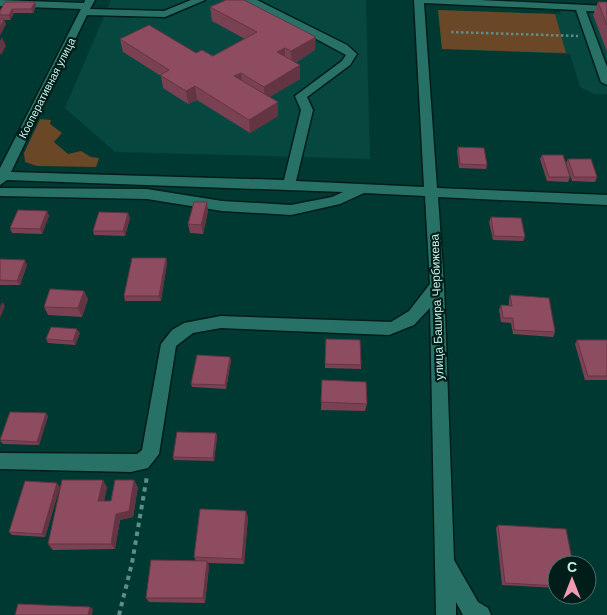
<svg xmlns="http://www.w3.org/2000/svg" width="607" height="615" viewBox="0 0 607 615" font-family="'DM Sans',sans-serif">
<rect width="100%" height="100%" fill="#003932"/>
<path fill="#06473f" d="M111,0H366L370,159L115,152L65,108Z
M558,3L607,6V94H594L580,87L570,54L442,49L438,10L561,14Z"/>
<path fill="#6a4727" d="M438,10L555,14L566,53L442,49Z
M40,119L51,120L50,124L62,133L54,142L68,154L81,151L91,157L99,158L96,167L37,166L25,162L24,153Z"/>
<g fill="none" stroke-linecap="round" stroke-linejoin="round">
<g stroke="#001d19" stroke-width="3">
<path id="minor" d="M0,0L84,3L85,0H95L90,9L164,11L191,0H205L165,17L87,15L11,172L284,180L301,110L295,96L342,61L346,55L244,0H257L347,45L357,54L350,65L307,97L313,110L296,181L424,187L414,0H480L607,6V12L586,11L607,67V85L601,82L576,10L424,3L437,188L607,195V205L438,197L444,285L454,560L478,602L488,608L491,615H463L456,602V615H436L430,308L414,325L389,335L221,328L193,333L176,346L159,454L148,468L131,472L0,469V453L137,454L142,450L161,344L172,330L184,323L221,316L391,322L409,311L430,284L425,196L364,193L340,204L291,215L222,211L147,199L0,196V188L147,189L222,201L291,205L332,197L343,192L7,180L0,185V168L81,9L0,6Z"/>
</g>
<path stroke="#5d8f87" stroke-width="2.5" stroke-dasharray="2.5 2.5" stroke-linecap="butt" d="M451,32L578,36"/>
<path stroke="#5d8f87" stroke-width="4" stroke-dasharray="4.5 4.5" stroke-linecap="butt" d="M119,615L132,563L147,476"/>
<use href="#minor" fill="#287166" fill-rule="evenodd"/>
</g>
<path fill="#7a4153" d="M35,2L36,6L33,13H14L10,20H4L6,24L0,35V11Z
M598,2H607V52L593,15Z
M210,7L315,50L295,63L300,65V79L269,97L278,102V116L250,133L197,100L188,104L163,88L161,76L123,52L120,39L213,56L245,39L212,21Z
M458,147L487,165L486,169L459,168L457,151Z
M542,155L570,177L568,182L547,181L540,159Z
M568,159L597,177L595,182L572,181L566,163Z
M47,211L49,216L42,234L12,233L10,228Z
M208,211L203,234L190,233L188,224Z
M491,217L525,237L523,241L493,240L489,222Z
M130,218L125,236L94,235L93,231Z
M166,258L167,263L161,301H125L124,296Z
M0,259L27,265L20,285H0Z
M84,291L88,299L82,317L48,315L44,307Z
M510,295L555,332L553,337L513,334L511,323L501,322L499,310L501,305L509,306V300Z
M80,333L75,345L48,343L46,339Z
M326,339L361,365V369L325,368Z
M577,340H607V380H585L575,344Z
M230,357L231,361L226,389L192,387L191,384Z
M322,380L367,404L365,411L321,410Z
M48,416L39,445L3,444L0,441Z
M216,433L217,437L214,461L174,460L173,457Z
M60,487L45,537L12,535L9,532Z
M107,487L104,501H111L138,487L133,517L120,520L115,549L53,550L48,544Z
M248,517L244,564L207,563L209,566L205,603L149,602L146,598L196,561L194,557Z
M498,525L557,565V588L502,585L496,528Z"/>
<path fill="#633543" d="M35,2L36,6L33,13L31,9Z
M12,9L14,13L10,20L9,15Z
M4,19L6,24L0,35V27Z
M2,37L6,46L1,55L0,53V41Z
M316,37L315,50L292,64L291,51Z
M285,48V61L277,52Z
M300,65V79L265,100L264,87Z
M241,73L242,86L234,76Z
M195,86L197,100L188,104L186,91Z
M278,102V116L250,133L249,120Z
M207,202L208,211L203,234L201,225Z
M47,211L49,216L42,234L40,229Z
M128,213L130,218L125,236L123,231Z
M166,258L167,263L161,301L159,296Z
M25,260L27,265L20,285L17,281Z
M84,291L88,299L82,317L78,308Z
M2,302L5,306L0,318V307Z
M77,329L80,333L75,345L73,341Z
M230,357L231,361L226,389L225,385Z
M46,413L48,416L39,445L37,442Z
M216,433L217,437L214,461L213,458Z
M103,480L107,487L103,507L98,501Z
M134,480L138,487L133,517L120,520L115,549L111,544L116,514Z
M57,483L60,487L45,537L42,534Z
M246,511L248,517L244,564L242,559Z
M207,561L209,566L205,603L203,598Z
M90,607L93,609L92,615H88Z"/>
<path fill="#8e4c60" stroke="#633543" d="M226,0H244L316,37L291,51L285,48L277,52L300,65L264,87L241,73L234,76L278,102L249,120L195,86L186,91L160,75L169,70L120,39L149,25L196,53L202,50L213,56L257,32L210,7Z
M5,2H35L31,9H12L9,15H0V11Z
M598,2H607V25Z
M0,19H4L0,27Z
M458,147L484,148L487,165L460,164Z
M542,155H563L570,177H549Z
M568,159H591L597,177H574Z
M194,202H207L201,225L188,224Z
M18,210L47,211L40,229L10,228Z
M99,212L128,213L123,231H93Z
M491,217L521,218L525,237L494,236Z
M132,258H166L159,296H124Z
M0,259L25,260L17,281L0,280Z
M50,289L84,291L78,308L44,307Z
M510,295L549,298L555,332L514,330L513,318H503L501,305L512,306Z
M51,327L77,329L73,341L46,339Z
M326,339L360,340L361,365L325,364Z
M577,340H607V376H588Z
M197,355L230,357L225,385L191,384Z
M322,380L366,382L367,404L321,402Z
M10,412L46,413L37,442L0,440Z
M177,432L216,433L213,458L173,457Z
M62,480H103L98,501H111L115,480H134L129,511L116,514L111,544H48Z
M25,481L57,483L42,534L9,532Z
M200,509L246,511L242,559L194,557Z
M498,525L566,529L573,565H557V586L505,583Z
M151,560L207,561L203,598H146Z
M18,604L90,607L88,615H15Z"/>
<g text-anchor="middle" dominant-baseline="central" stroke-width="4.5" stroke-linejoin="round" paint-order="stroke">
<g font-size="11" fill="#c6f1e8" stroke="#001d19">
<text transform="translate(47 88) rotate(-63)">Кооперативная улица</text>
</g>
<g font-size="12" fill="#c6f1e8" stroke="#001d19">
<text transform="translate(437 307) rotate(-92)">улица Башира Чербижева</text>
</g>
</g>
<g transform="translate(572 580)"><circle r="24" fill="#001d19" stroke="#4f726c"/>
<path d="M0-4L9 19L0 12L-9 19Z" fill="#f19ab2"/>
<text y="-8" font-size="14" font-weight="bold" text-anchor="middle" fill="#c6f1e8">С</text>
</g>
</svg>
